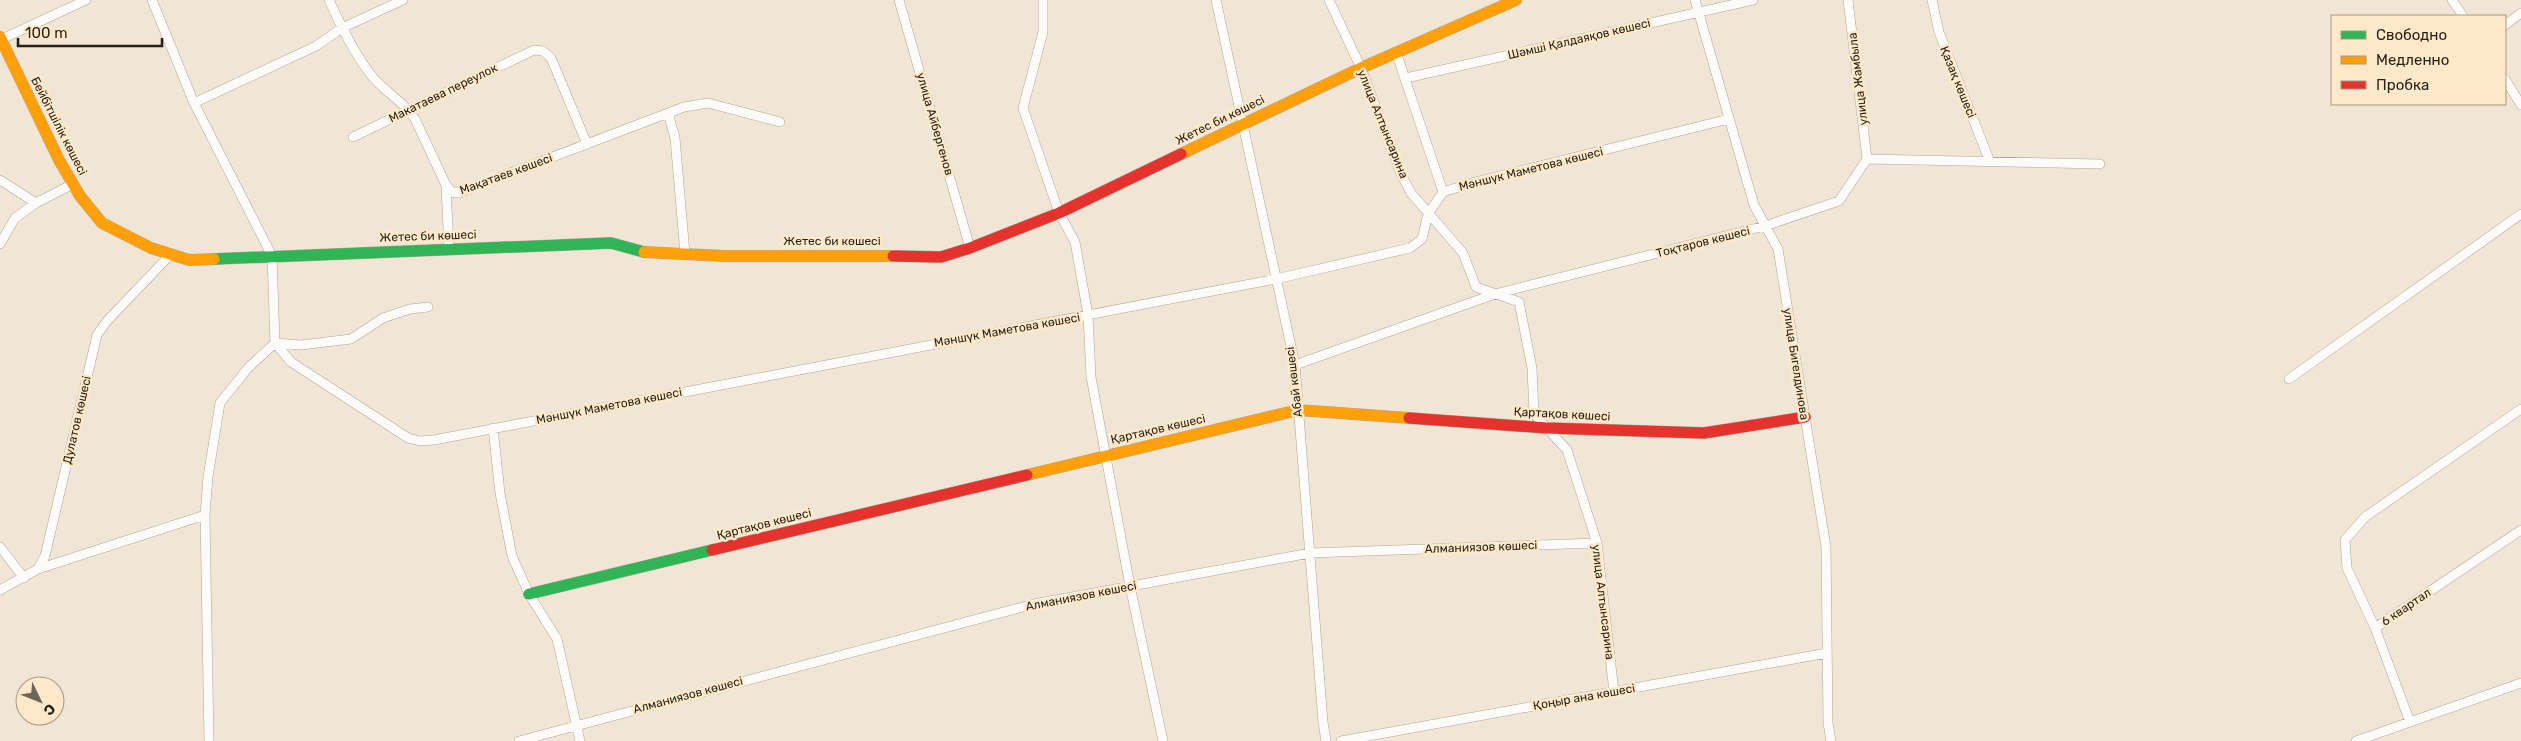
<svg xmlns="http://www.w3.org/2000/svg" width="2521" height="741" viewBox="0 0 2521 741" font-family="Rubik,sans-serif">
<rect width="100%" height="100%" fill="#f1e6d6"/>
<g fill="none" stroke-linecap="round" stroke-linejoin="round">
<g stroke="#ada598" stroke-width="10">
<path id="street" d="M152,0L194,103L272,256L275,343
M329,0C341,26 354,53 371,75C384,92 404,101 415,119L446,185L452,192L458,193L684,107L708,103L780,122
M899,0L970,248
M1043,0V32L1023,108L1059,213L1075,242L1088,315L1091,377L1130,586L1163,741
M1216,0L1295,365L1323,722L1326,741
M1329,0L1361,68L1401,174L1411,193L1463,253L1476,287L1519,302L1532,368L1534,414L1567,450L1597,543L1614,692
M1695,0L1754,205L1778,249L1826,547L1828,723L1831,741
M1848,0L1867,159
M1932,0L1939,32L1990,162
M2452,0L2463,16
M2505,25L2521,13
M0,40L86,0
M1396,52L1443,192
M1406,78L1753,0
M2505,79L2521,105
M194,103L316,46L342,28L403,0
M668,113L675,138L685,254
M353,137L534,50L543,51L551,58L587,144
M0,180L36,203L73,184
M446,185L449,249
M0,244L15,218L36,203
M275,343L291,362L408,438L420,441L434,440L1276,279L1410,248L1422,239L1428,214L1443,192L1475,182L1729,119
M275,343L301,345L351,339L383,318L410,309L428,307
M1295,365L1495,294L1765,226L1839,201L1867,159L2100,164
M2289,379L2521,214
M493,428L500,493L512,556L529,594L557,639L580,741
M205,515L209,741
M0,547L24,578
M38,569L205,515L208,477L220,403L248,368L275,343
M0,590L38,569L45,556L97,335L107,321L171,254
M2375,628L2347,568L2345,540L2365,517L2521,409
M2410,722L2375,628L2521,530
M519,741L1034,604L1310,553L1597,543
M1341,741L1827,653
M2356,741L2521,683"/>
</g>
<g stroke="#ada598" stroke-width="12">
<path id="fast" d="M214,259L611,243L644,252
M529,594L712,550"/>
</g>
<g stroke="#ada598" stroke-width="12">
<path id="slow" d="M0,37L59,160L80,196L102,223L151,248L189,260L214,259
M1181,154L1361,68L1516,0
M644,252L724,256H893
M1027,475L1298,410L1409,418"/>
</g>
<g stroke="#ada598" stroke-width="12">
<path id="jam" d="M893,256L941,257L970,248L1059,213L1181,154
M1409,418L1547,428L1704,433L1805,417
M712,550L1027,475"/>
</g>
<use href="#street" stroke="#fdfbf9" stroke-width="9"/>
<use href="#fast" stroke="#30b455" stroke-width="11"/>
<use href="#slow" stroke="#ff9f0a" stroke-width="11"/>
<use href="#jam" stroke="#e5322d" stroke-width="11"/>
</g>
<g text-anchor="middle" dominant-baseline="central" stroke-width="5" stroke-linejoin="round" paint-order="stroke">
<g font-size="12" fill="#261f14" stroke="#fde9ca">
<text transform="translate(1579 39) rotate(-13)">Шәмші Қалдаяқов көшесі</text>
<text transform="translate(1858 79) rotate(-97)">улица Жамбыла</text>
<text transform="translate(1958 82) rotate(68)">Қазақ көшесі</text>
<text transform="translate(443 93) rotate(-26)">Макатаева переулок</text>
<text transform="translate(1220 120) rotate(-26)">Жетес би көшесі</text>
<text transform="translate(935 124) rotate(74)">улица Айбергенов</text>
<text transform="translate(1383 124) rotate(68)">улица Алтынсарина</text>
<text transform="translate(59 126) rotate(63)">Бейбітшілік көшесі</text>
<text transform="translate(1531 169) rotate(-14)">Мәншүк Маметова көшесі</text>
<text transform="translate(506 174) rotate(-20)">Мақатаев көшесі</text>
<text transform="translate(428 236) rotate(-2)">Жетес би көшесі</text>
<text x="832" y="241">Жетес би көшесі</text>
<text transform="translate(1703 242) rotate(-14)">Тоқтаров көшесі</text>
<text transform="translate(1007 330) rotate(-10)">Мәншүк Маметова көшесі</text>
<text transform="translate(1796 364) rotate(81)">улица Бигелдинова</text>
<text transform="translate(1294 382) rotate(-97)">Абай көшесі</text>
<text transform="translate(609 406) rotate(-11)">Мәншүк Маметова көшесі</text>
<text transform="translate(1562 414) rotate(3)">Қартақов көшесі</text>
<text transform="translate(77 420) rotate(-77)">Дулатов көшесі</text>
<text transform="translate(1158 429) rotate(-13)">Қартақов көшесі</text>
<text transform="translate(764 524) rotate(-14)">Қартақов көшесі</text>
<text transform="translate(1481 547) rotate(-2)">Алманиязов көшесі</text>
<text transform="translate(1081 596) rotate(-11)">Алманиязов көшесі</text>
<text transform="translate(1603 602) rotate(83)">улица Алтынсарина</text>
<text transform="translate(2406 607) rotate(-34)">6 квартал</text>
<text transform="translate(688 695) rotate(-15)">Алманиязов көшесі</text>
<text transform="translate(1584 697) rotate(-10)">Қоңыр ана көшесі</text>
</g>
</g>
<rect x="2331" y="15" width="175" height="90" fill="#fde9ca" stroke="#a79881"/>
<rect x="2341" y="31" width="25" height="8" fill="#30b455" stroke="#a79881"/>
<text x="2376" y="40" font-size="15" fill="#261f14">Свободно</text>
<rect x="2341" y="56" width="25" height="8" fill="#ff9f0a" stroke="#a79881"/>
<text x="2376" y="65" font-size="15" fill="#261f14">Медленно</text>
<rect x="2341" y="81" width="25" height="8" fill="#e5322d" stroke="#a79881"/>
<text x="2376" y="90" font-size="15" fill="#261f14">Пробка</text>
<g transform="translate(40 701) rotate(133)"><circle r="24" fill="#fde9ca" stroke="#a79881"/>
<path d="M0-4L9 19L0 12L-9 19Z" fill="#6d6558"/>
<text y="-8" font-size="14" font-weight="bold" text-anchor="middle" fill="#261f14">С</text>
</g>
<path d="M18 38v8h144v-8" fill="none" stroke="#261f14" stroke-width="2.5"/>
<text x="25" y="38" font-size="15" fill="#261f14" stroke="#fde9ca" stroke-width="4" paint-order="stroke">100 m</text>
</svg>
